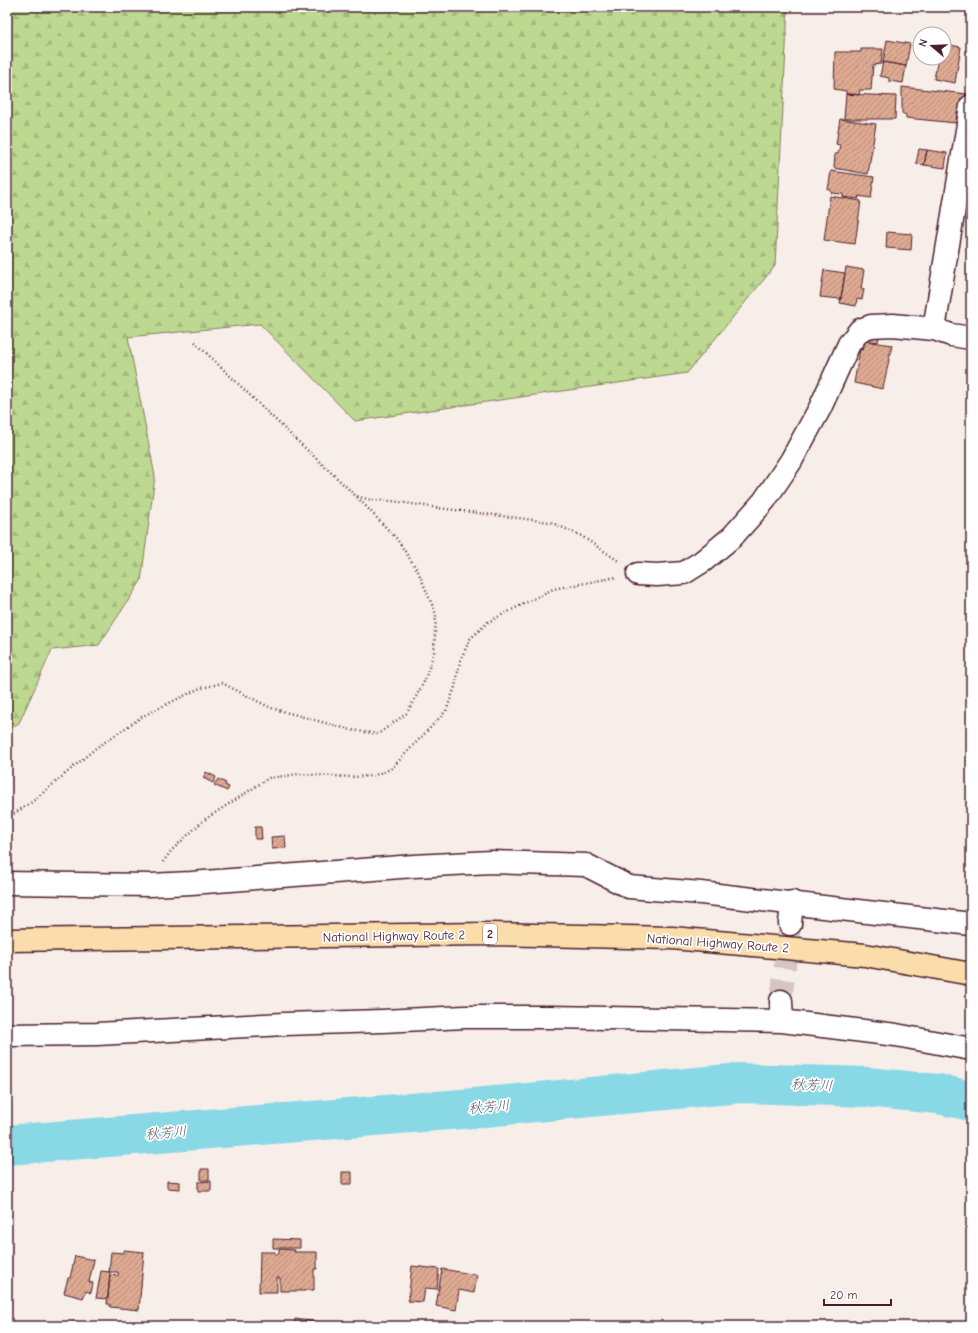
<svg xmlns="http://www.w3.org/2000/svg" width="978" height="1333" viewBox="0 0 978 1333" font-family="'Comic Neue','Klee One',sans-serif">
<defs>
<pattern id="forest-firs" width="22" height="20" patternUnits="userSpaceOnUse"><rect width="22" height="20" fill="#bdd991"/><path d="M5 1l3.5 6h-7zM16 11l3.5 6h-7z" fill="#a4ba7d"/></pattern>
<pattern id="building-hatch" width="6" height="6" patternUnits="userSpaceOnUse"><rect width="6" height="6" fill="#deaa92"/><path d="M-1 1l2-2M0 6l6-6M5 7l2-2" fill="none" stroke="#b68a77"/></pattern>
</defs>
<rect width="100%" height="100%" fill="#f8eee9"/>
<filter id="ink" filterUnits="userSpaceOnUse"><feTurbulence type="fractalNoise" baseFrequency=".025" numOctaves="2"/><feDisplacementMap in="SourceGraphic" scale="8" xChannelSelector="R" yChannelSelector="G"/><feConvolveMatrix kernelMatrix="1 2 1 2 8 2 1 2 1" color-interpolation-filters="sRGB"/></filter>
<g filter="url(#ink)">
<path fill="url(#forest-firs)" stroke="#847c5e" d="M7,7H788L775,266L687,373L355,421L260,324L128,337L155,476L141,581L99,645L52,650L19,723L7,730Z"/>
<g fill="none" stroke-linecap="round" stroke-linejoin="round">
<path stroke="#88d8e6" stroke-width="40" d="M7,1145L474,1108L740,1083L866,1087L938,1094L971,1101"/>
</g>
<path fill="url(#building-hatch)" stroke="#4a1f2b" d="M887,40L910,44L906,66L883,62Z
M944,44L961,47L955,83L934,79L938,58H944Z
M861,49H883L881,64L873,65L871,90H860L859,95L846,94V91L834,89L835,52H861Z
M883,62L906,66L903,83L889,81V78L880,76Z
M902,87L967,94L963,114L957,112L956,123L906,118V115L902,113Z
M846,94L896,96L895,119H844Z
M840,119L876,124L868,174L834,168L835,154H838L840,145L836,144Z
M919,149L927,150L924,165L916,164Z
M927,150L947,153L945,168L924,165Z
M831,171L874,177L871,198L858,196L859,199L843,197V194L831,193V190H828Z
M830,196L861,201L855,244L824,240Z
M887,232L912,234L911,250L886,248Z
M846,267L864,270L861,289H864L862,300L857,299L856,306L840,303Z
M824,270L845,273L841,299L820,297Z
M866,333L879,336L878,342L864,340Z
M865,341L892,345L883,389L854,383L860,349L863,350Z
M206,772L216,777L213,783L203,778Z
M218,779L226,783L225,785L229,787L227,791L214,785Z
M255,827H261L262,839H255Z
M285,836L286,848L272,849L271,837Z
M201,1169H209V1180H201Z
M342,1172H352V1184H342Z
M167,1181L180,1182V1189L167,1188Z
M211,1181V1191H198V1182Z
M273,1239L300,1240V1248H273Z
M279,1249L295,1250L294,1252H317V1269H314V1290H305V1291H280V1278H277V1292H259L260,1252H275V1254H279Z
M124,1250L144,1252L139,1310L110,1307V1304H107L110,1275L118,1276V1272H109L111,1252L124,1253Z
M75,1256L94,1260L89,1282L93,1283L91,1293L86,1291L83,1298L64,1293L68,1278H70Z
M412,1266L439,1269L437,1289L425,1288L423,1302L408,1301Z
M442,1269L477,1275L474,1293L459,1290L456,1310L436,1306Z
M101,1271L110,1272L108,1299L96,1298Z
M295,1319L319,1322V1326H294Z
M77,1322V1326H65V1323Z"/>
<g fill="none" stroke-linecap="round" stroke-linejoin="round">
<path stroke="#d5c5c3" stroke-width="22" stroke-dasharray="22 11" stroke-linecap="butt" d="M781,1001L790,924"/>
<g stroke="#4a1f2b" stroke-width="25">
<path id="minor" d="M934,329L971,106
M638,574L657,575L684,573L703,561L732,537L764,501L791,461L820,408L849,344L860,330L871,326L893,325L934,329L951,335L971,338
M7,883L150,885L191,883L414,866L491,862L586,865L629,887L701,893L971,924
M790,924L792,902
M781,1001L782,1021
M7,1035L97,1034L284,1024L382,1021L465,1017H548L782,1021L896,1035L971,1049"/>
</g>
<g stroke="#4a1f2b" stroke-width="25">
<path id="highway" d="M7,940L488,934L672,938L865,955L971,974"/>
</g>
<path stroke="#4a1f2b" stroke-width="2.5" stroke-dasharray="1 3" stroke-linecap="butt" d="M195,342L289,433L356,496L371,500L392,501L439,508L550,522L580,535L620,562
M7,818L32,802L96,748L143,716L198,689L222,683L271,708L351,730L378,734L407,713L425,680L434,652L436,614L418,571L396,538L356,496
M163,862L171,851L204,820L269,778L299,774L351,777L372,776L391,769L446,711L455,687L460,661L470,639L488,622L553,589L617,577"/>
<use href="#minor" stroke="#fff" stroke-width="22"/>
<use href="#highway" stroke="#faddab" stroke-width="22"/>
</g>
</g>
<g text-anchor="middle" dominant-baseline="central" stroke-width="3.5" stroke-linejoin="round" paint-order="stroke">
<rect fill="#fff" stroke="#80626b" stroke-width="1" x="483" y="924" width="14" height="20" rx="3"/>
<g font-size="12" font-weight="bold" fill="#4a1f2b">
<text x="490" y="934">2</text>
</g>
<g font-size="13" fill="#4a1f2b" stroke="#fff">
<text transform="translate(394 936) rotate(-1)">National Highway Route 2</text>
<text transform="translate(718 943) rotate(4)">National Highway Route 2</text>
</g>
<g font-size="14" font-style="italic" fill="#5d5663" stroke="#fff">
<text transform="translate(812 1085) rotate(2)">秋芳川</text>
<text transform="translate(489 1107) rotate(-5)">秋芳川</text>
<text transform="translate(166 1133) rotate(-5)">秋芳川</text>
</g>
</g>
<rect width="978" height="1333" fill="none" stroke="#fff" stroke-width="24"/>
<rect x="12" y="12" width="954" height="1309" fill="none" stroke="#4a1f2b" stroke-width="1.5" filter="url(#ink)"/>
<g transform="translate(932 46) rotate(289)"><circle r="19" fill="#ffffff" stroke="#b7a5aa"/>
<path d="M0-3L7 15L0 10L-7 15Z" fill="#4a1f2b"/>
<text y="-6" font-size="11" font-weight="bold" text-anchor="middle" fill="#4a1f2b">N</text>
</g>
<path d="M824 1299v6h67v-6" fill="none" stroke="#4a1f2b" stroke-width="2"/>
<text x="830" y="1299" font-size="12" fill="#4a1f2b" stroke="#ffffff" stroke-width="3" paint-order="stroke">20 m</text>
</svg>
